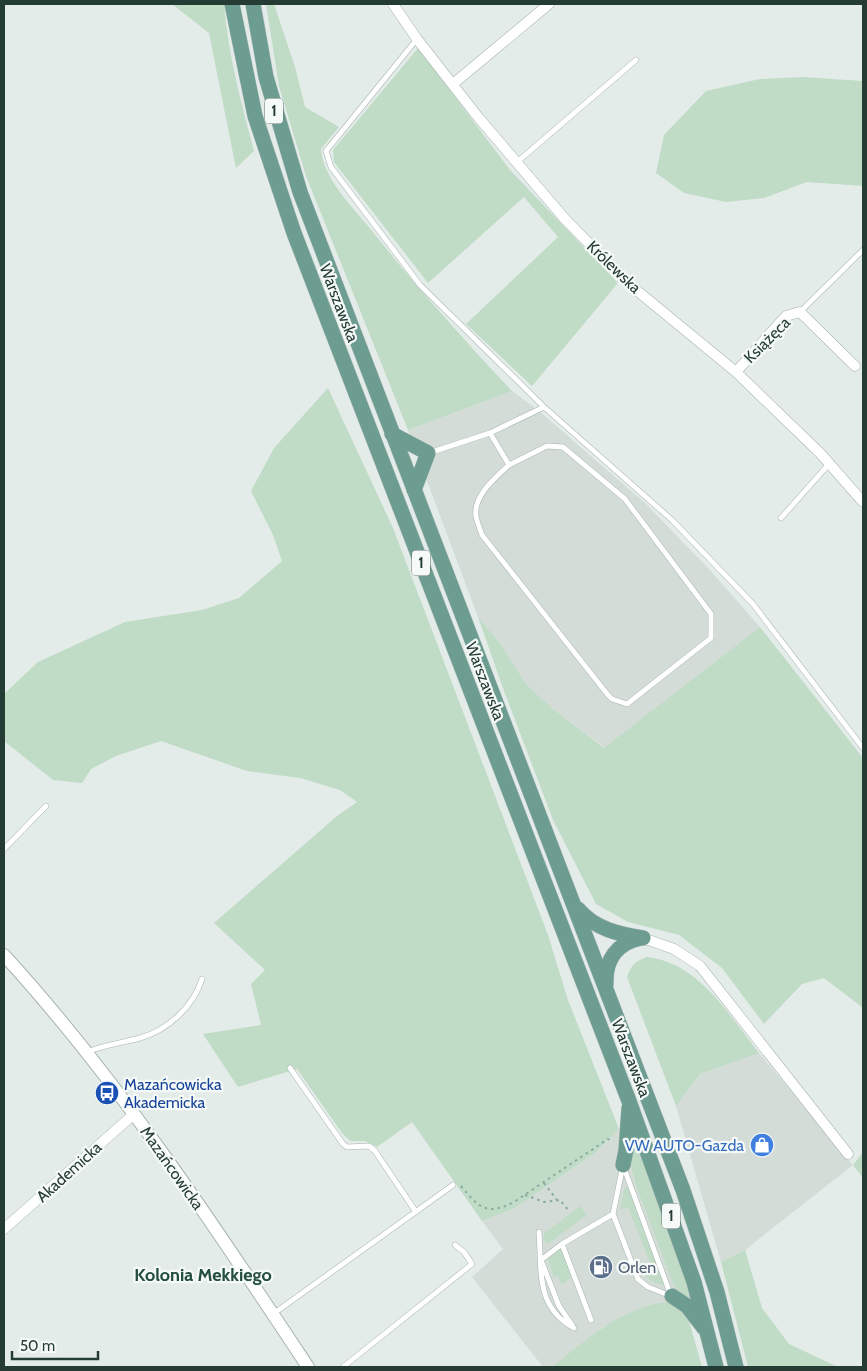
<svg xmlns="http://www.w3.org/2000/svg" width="867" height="1371" viewBox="0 0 867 1371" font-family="Cabin,sans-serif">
<rect width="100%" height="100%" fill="#e4ece9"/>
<path fill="#d3dcd7" d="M512,391L538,410L645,503L708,568L760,627L605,748L553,709L526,684L500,643L478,617L408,430Z
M759,1053L853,1165L745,1250L721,1262L676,1106L700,1074Z
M619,1129L640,1167L686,1310L605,1326L552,1367H543L472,1277L503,1249L482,1221L515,1208L595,1153Z"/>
<path fill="#c0dbc6" d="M172,4H224C228,54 241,102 254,151L236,168L209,33Z
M266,4H274L295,67L305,107L339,127L321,149C323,178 351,205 368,226C414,284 462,338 512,391L408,430L306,176L279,86Z
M418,48L510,170L618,283L532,386L466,324L558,237L524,197L428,283L334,162L333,150Z
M802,77L863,81V186L807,182L764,198L726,202L684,193L656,173L664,135L706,91L760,79Z
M328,388L393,528L548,935L568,1000L619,1129L595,1153L515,1208L482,1221L412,1122L377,1147L365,1141H350L342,1133L297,1069L238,1087L203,1034L261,1025L251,984L265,970L214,923L337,816L357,802L340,790L300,778L247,771L161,741L116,756L91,769L82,783L53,780L4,741V694L38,662L125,622L202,610L239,598L282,561L273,535L251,491L274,448Z
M478,617L500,643L526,684L553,709L604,748L760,627L863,758V1008L824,978L802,984L764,1024L722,968L679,935L628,922L596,904L553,820L504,691Z
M647,957C698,962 730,1016 759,1053L700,1074L676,1106L627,977C631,965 635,961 647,957Z
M634,1135L695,1305L674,1286L638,1191L631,1166Z
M863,1152V1178L853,1165Z
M628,1187L664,1285L653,1282L642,1273V1269L651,1265L628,1207L620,1210L624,1188Z
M580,1206L587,1215L549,1243L545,1242L543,1236L545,1233Z
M561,1248L571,1277L562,1285L558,1276L554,1277L548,1259Z
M745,1250L762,1308L789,1344L838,1367H748L721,1262Z
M667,1302L686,1310L702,1367H552C586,1340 622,1307 667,1302Z"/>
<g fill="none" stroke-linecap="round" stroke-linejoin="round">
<g stroke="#a7b4af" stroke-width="6">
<path id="service" d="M417,39L326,151L331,167L420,285L544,407L672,520L753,604L863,748
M516,163L636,60
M800,312L863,250
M490,433L509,465C496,477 473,496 476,516C477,522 480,529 482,535L608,695L612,699L627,704L711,638V614L625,499L563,447L547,446L509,465
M429,453L490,433L544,407
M781,518L829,464
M4,849L46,806
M87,1052C104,1045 122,1043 140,1038C168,1030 193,1007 202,979
M290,1068L343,1144L347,1147L369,1146L375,1151L416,1212
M623,1165L613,1214L638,1279L648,1287L671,1296
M624,1168L671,1296
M539,1232C542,1270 535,1307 574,1328
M562,1244L541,1260L559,1306L572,1325
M273,1314L453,1185
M591,1320L562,1244L613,1214
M343,1367L472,1264L464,1252L455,1245"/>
</g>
<g stroke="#a7b4af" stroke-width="11">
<path id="minor" d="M393,4L417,39L478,117L565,219L629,284L736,372L820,453L863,502
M453,84L549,4
M736,372L786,316L800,312L855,366
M643,938L674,949L700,966L848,1154
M4,1229L134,1114"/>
</g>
<g stroke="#a7b4af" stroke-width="14">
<path id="tertiary" d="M4,955C119,1081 214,1225 308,1367"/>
</g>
<g stroke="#c2c8c6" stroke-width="16">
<path id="primary" d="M232,4L255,116L294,233L629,1101L694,1282L716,1367
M253,4L266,77L300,192L683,1190L717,1292L736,1367
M392,434L428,453L414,490
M578,909C595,929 618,934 643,938
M606,984C605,960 617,943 641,938
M623,1165L626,1150L629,1108
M672,1296L687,1306L704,1328"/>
</g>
<path stroke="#88ada0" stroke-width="2" stroke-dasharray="2.5 4" stroke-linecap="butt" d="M544,1183L557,1200
M461,1186C479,1208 487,1216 514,1202L608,1139L613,1142
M525,1195L544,1202L560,1200L569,1211"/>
<use href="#service" stroke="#fff" stroke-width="5"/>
<use href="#minor" stroke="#fff" stroke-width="10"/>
<use href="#tertiary" stroke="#fff" stroke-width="12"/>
<use href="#primary" stroke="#6d9d90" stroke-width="15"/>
</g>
<defs>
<g id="bus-disc" transform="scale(1.25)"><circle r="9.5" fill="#1a4fb4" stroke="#f5f9f7"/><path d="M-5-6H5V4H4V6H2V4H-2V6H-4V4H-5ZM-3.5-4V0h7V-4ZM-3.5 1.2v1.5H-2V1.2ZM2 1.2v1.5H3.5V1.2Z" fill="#fff"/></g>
<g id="shop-disc" transform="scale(1.25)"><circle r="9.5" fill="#3f7fe0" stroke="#f5f9f7"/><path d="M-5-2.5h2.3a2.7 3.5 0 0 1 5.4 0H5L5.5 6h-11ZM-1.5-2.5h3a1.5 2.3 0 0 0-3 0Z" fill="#fff"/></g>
<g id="fuel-disc" transform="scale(1.25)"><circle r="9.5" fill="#5c6f8a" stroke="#f5f9f7"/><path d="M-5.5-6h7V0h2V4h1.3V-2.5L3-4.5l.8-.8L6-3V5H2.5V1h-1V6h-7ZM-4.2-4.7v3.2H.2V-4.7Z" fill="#fff"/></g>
</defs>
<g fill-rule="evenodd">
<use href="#bus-disc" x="107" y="1093"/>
<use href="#shop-disc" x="762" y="1145"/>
<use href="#fuel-disc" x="601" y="1267"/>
</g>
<g text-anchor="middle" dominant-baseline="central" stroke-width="4.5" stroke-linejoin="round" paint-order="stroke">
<g fill="#f5f9f7" stroke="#63756f" stroke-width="1">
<rect x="265" y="98.5" width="18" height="25" rx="4"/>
<rect x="412" y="550.5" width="18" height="25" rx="4"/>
<rect x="662" y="1203.5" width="18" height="25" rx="4"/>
</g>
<g font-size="15" font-weight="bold" fill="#253c35">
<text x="274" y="111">1</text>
<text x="421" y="563">1</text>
<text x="671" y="1216">1</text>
</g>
<g font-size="16" fill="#253c35" stroke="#f5f9f7">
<text transform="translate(614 267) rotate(44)">Królewska</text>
<text transform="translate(339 303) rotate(69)">Warszawska</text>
<text transform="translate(767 340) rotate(-45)">Książęca</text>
<text transform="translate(485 681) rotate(69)">Warszawska</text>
<text transform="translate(631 1058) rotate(69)">Warszawska</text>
<text transform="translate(172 1168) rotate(55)">Mazańcowicka</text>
<text transform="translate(69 1172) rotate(-42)">Akademicka</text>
</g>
<g font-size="16" fill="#164399" stroke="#f5f9f7" text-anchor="start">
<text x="124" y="1084">Mazańcowicka<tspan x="124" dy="18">Akademicka</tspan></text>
</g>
<g font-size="16" fill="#366cbe" stroke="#f5f9f7" text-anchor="end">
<text x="744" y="1145">VW AUTO-Gazda</text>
</g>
<g font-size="16" fill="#4e5e75" stroke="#f5f9f7" text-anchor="start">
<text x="618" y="1267">Orlen</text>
</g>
<g font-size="18" font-weight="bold" fill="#234d41" stroke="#f5f9f7">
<text x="203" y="1275">Kolonia Mekkiego</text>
</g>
</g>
<rect width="867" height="1371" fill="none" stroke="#253c35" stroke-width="10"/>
<path d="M12 1351v8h86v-8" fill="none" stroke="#253c35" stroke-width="2.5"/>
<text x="20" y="1351" font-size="15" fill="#253c35" stroke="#f5f9f7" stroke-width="4" paint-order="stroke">50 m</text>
</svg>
